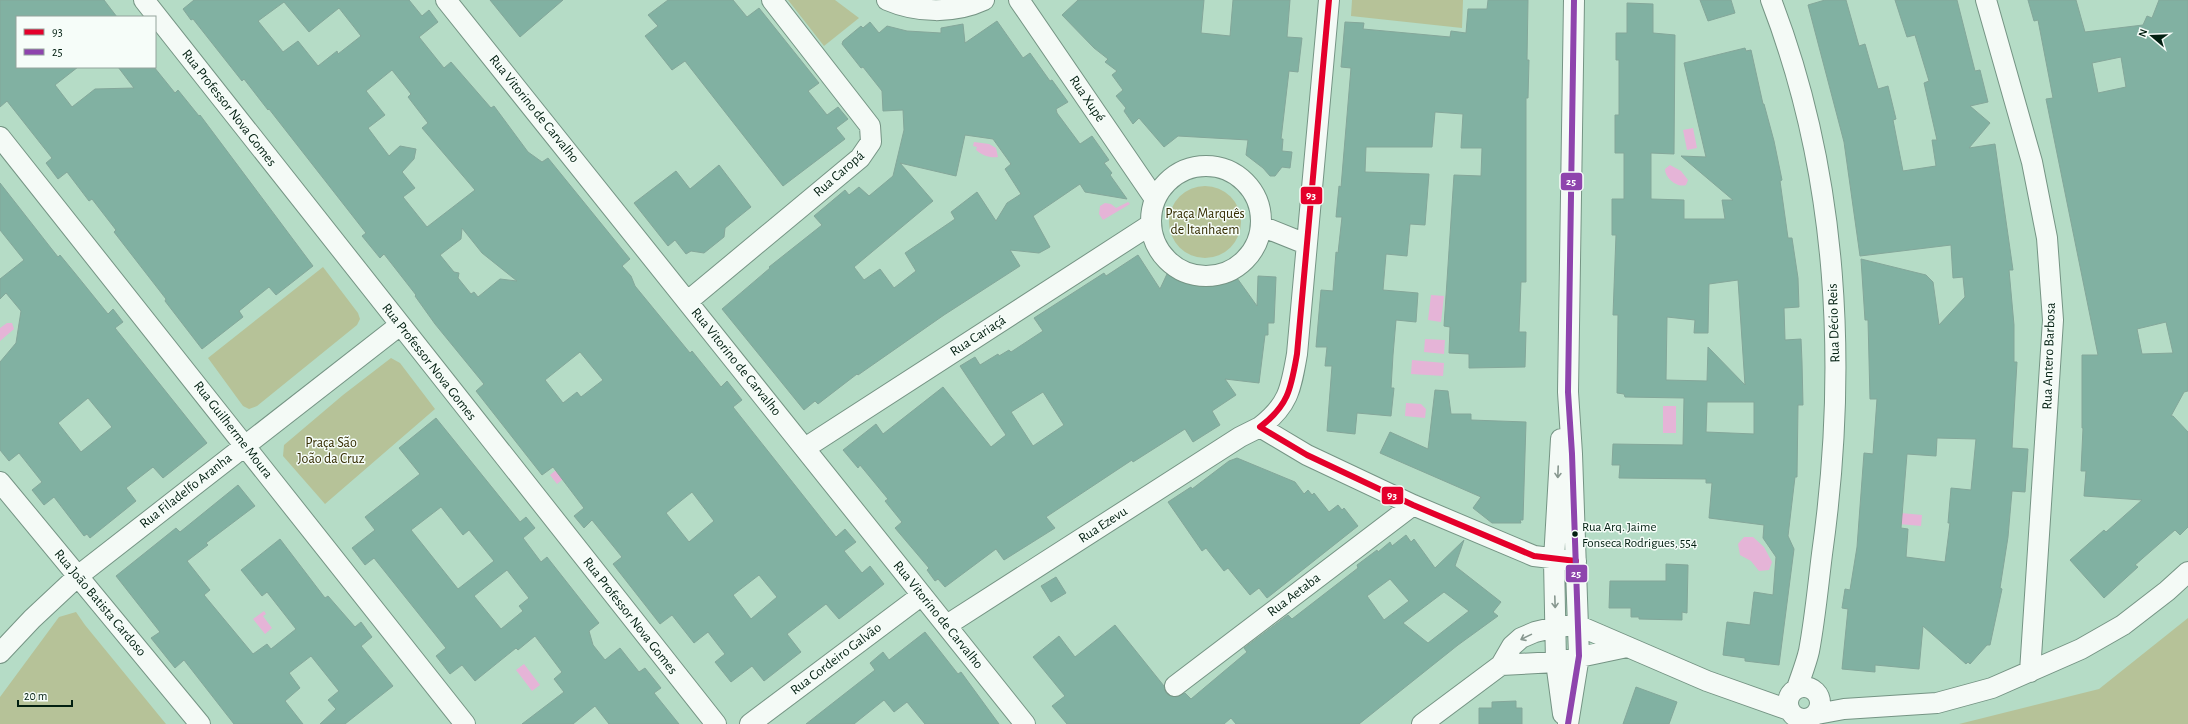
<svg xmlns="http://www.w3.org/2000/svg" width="2188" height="724" viewBox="0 0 2188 724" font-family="'Alegreya Sans',sans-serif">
<rect width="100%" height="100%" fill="#b5dcc6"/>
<path fill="#b6c298" d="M788,0H835L859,18L824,46Z
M1352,0H1463L1462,28L1351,16Z
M1169 222a36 36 0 1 1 72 0a36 36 0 1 1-72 0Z
M323,267L358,313L360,319L357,325L257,406L249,409L243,406L208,358Z
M391,358L400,363L435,409L325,504L283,456L284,445L343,395Z
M76,612L85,625L166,724H0V697L59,617Z
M2188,618V724H1959L2099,689Z"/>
<path fill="#e5b4d7" d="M1693,128L1697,148L1687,150L1683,130Z
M974,142L989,144L996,148L998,157C990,158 983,156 976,150L977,147L973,146Z
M1670,165L1681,171L1688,180L1686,185C1677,188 1665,178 1665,169Z
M1128,202L1130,204L1103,220L1099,214L1100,206L1105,203L1111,204L1116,208Z
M1431,295L1444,296L1441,322L1428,320Z
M7,323H12L14,329L0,341V328Z
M1425,339L1445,340L1444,354L1424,352Z
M1412,360L1444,363L1443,376L1411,374Z
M1406,403L1421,404L1426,409L1425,418L1405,416Z
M1663,406H1676V433H1663Z
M570,459L577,468L557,484L550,475Z
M1901,513L1922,515L1921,526L1899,524Z
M1744,537H1753L1764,547L1772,562L1769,570L1759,571L1751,561L1740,555L1738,544Z
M264,611L266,614L263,616L272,628L265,634L253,619Z
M524,664L540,685L532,691L516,670Z"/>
<path fill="#81b1a2" stroke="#84a79a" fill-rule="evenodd" d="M0,0H104L117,17H17V67H78L55,85L72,107L95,89L134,88L118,67H154L175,93L178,90L199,116L200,115L313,266L276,295L269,287L239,311L243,317L202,349L165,301L166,299L114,232L116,230L92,199L89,201L67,172L58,179L46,163L52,158L7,101L0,107Z
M194,0H409L422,16L429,10L438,22L419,37L444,68L451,62L491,108L494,106L528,152L542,162L548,158L630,259L622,266L631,276L635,286L690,353L692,351L721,387L727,381L742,400L733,407L836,537L845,529L856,542L844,551L862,573L870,566L884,584L839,619L826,604L787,634L801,652L764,681L752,666L731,682L715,662L725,654L708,632L694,643L672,615L660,624L613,564L622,557L592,520L584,528L574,516L584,508L553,467L542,475L476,391L484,384L435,324L415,296L416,295L384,254L380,258L362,236L366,233L269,109L268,110L244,79L242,81L193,19L191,20L183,9ZM284,2L309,32L339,8L361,36L338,54L337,51L318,66L298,41L283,52L258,21ZM392,70L411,94L408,97L428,123L422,128L475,190L427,227L403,197L415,188L402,172L414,159L416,149L400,146L389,156L368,128L385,115L366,91ZM462,228L482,253L517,281L500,279L478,297L474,292L471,294L458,278L459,273L454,272L440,255L461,239ZM580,352L603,380L581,397L577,392L563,403L545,380ZM692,492L714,521L689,542L666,513ZM759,575L777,597L751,619L733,595Z
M490,0H563L520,37Z
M668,0H733L747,17L759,8L819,83L808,91L827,115L838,107L848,119L836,128L845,139L783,186L685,61L672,70L645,36L658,26L648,15Z
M1078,0H1204L1201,33L1230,36L1233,0H1290L1287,37L1302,38L1298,72L1289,71L1281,139H1283L1282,151L1292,152L1290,168L1282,167L1275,176H1270L1263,168L1246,155L1248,140L1178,136L1164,147L1139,118L1133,124L1124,111L1126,108L1116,96L1123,90L1112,75L1117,71L1105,62L1108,59L1094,48L1062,15Z
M1488,0H1528L1527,60H1529L1528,98H1526V282H1521L1519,332H1526L1525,367L1469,368V354L1449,353L1450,327L1444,326L1454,175L1481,176L1482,148H1461L1463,114L1435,112L1432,147H1366L1365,172L1429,174L1425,225L1410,224L1407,256L1386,254L1383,290L1418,293L1416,322L1396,320L1393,355L1391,388H1394L1391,416L1357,413L1355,434L1327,431L1332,366H1325L1327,347H1316L1321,290L1333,291L1336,252L1338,253L1342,217H1336L1339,186L1341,187L1351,68L1341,67L1345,22L1364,23L1363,29L1450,37L1451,31L1466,33L1468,9H1487Z
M1700,0H1731L1735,13L1708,21Z
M1825,0H1846L1859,46L1865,44L1878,89L1888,86L1896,119L1893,120L1903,171L1936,166L1932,140H1937L1924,83L1929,81L1915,35L1907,37L1895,0H1957L1975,71L1980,70L1988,102L1970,106L1990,123L1969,148L1995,144L2013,270H2009L2014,325V362H2017L2012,448L2028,449L2025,492L2012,491L2008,537L2000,588L2002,589L1990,645H1987L1970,664L1968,662L1966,664L1923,626L1919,669L1875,665V672L1842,669L1848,609L1842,608L1845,589L1850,590L1857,547L1864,453L1873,454L1877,399H1870L1868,320H1865L1861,259L1926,275L1933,282L1939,325L1965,297L1963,277L1953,278L1951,245L1860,256L1844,142L1808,5ZM1937,438L1976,439L1971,490L1951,488L1948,523H1950L1945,562L1906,557L1908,529L1901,528L1907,454L1936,456Z
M2028,0H2076L2085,32L2143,25L2147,16L2152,18L2159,0H2188V391L2184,392L2171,416H2173L2188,432V527L2180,535L2175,530L2135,565L2138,567L2104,598L2070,560L2104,530L2106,532L2142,500L2084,496L2086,471H2081L2083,428H2082V355H2098L2046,99L2053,98L2038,20L2034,21ZM2121,57L2126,87L2098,93L2092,63ZM2166,322L2173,353L2142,354L2137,329Z
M1627,3L1653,4V33L1675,35L1674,154L1651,153V199L1684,200V219H1725L1722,200H1733L1681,156L1706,157L1684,63L1745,48L1746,51L1751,50L1763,104H1764L1774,141L1782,180L1780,181L1788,238H1792L1798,278L1799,307L1784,308L1785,340L1801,339L1802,362L1803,405H1798L1797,477H1795L1788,536L1794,549L1779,665L1745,661V658L1723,655L1727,622L1750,625L1754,592L1773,595L1776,557L1763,538L1764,525L1709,518L1712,483H1706V479L1619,478L1620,465H1612L1613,444L1683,445L1684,398L1625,397L1624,394L1617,393L1618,315H1613L1616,235H1612V199H1624V153H1615V115H1619V60H1616V33H1627ZM1738,280L1745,385L1708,347L1707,381L1666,380L1667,317L1695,320L1694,333H1708L1709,284ZM1707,402H1754V434L1706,432Z
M997,21L1023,58L1030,53L1050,81L1052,80L1068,102L1056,109L1057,113L1080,144L1092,136L1109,160L1104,163L1112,173L1110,175L1127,199L1085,192L1080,184L1033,216L1050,247L1039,253L1010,250L1020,266L944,315L858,375L857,374L818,404L815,401L804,410L722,309L770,268L769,267L822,225L814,216L845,190L849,195L859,187L869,196L893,176L904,130L903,110L883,111L882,91L863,67L861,68L842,44L843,41L861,26L863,28L870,22L879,33L887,26L907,31L941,33V28L963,24L965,43ZM965,135L993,139L1011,164L1005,169L1021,194L1007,203L996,221L977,192L951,212L955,219L905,253L916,271L894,288L880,269L864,280L854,267L933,201L900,163L956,176Z
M719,165L751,207L725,228L724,237L704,253L691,251L686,254L675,240L668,246L634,203L676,171L690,189Z
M0,183L58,257L60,255L74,272L108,314L113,309L123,322L115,328L207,443L163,478L153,467L126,488L136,501L90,538L87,534L84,536L54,497L44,505L32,490L42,482L19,453L9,461L0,450V362L16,343L21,311L6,293L0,299V279L24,260L0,230ZM88,398L112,427L81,452L58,423Z
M1138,255L1160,289L1167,274L1208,286L1237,278L1257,306L1258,276L1276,277L1274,323H1268V335H1265L1259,383L1225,379L1236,395L1212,411L1220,425L1193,442L1185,429L1133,462L1132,460L1046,517L1055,528L1004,560L996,549L945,587L938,579L935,581L927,570L929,568L895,528L902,522L885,501L888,499L860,465L858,468L843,450L876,424L883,434L943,387L991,447L1006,435L960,366L975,357L980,365L998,354L999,356L1009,350L1011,352L1043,331L1034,318L1104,273L1106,276ZM1043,392L1064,425L1033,446L1011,412Z
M1435,390L1448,391L1451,414H1471V420L1526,422L1523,520H1520L1521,523H1492L1473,508L1481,497L1380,453L1390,432L1428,449Z
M436,418L520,522L526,517L535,528L523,538L541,562L547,557L599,623L589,631L593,645L605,660L620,648L639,672L645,668L661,688L654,693L679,724H609L595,706L573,724H522L564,692L554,679L562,672L535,636L518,650L516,648L475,681L462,665L450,674L436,656L446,648L374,558L365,565L352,548L375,530L365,517L420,474L399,448ZM441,507L463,535L469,530L494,561L458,589L411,530ZM507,570L529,598L519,606L523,611L501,629L474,596Z
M1237,458L1295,482L1304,494L1308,490L1312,495L1314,493L1329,512L1338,505L1342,510L1344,508L1358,526L1267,598L1259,588L1250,595L1228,568L1224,571L1206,548L1202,551L1168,502L1191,487L1192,489L1229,461Z
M238,485L255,506L206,543L208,545L187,561L210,590L204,595L253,654L267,644L271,649L296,629L267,592L262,596L241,570L280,539L325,598L328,596L355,627L361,622L372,637L361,646L393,686L345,724H320L336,709L328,700L339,691L311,656L289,673L300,688L285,701L303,724H234L184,660L175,668L151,638L160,632L116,576L176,528L180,532Z
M1406,535L1411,542L1414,539L1435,568L1464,540L1455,566L1501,602L1493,612L1498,616L1458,645L1359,724H1236L1231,718L1224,724H1067L1052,706L1065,696L1033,657L1059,636L1075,657L1115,625L1164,686L1166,693L1176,697L1185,693L1191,699L1247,652L1244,648L1288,615L1292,619L1358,568L1357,565L1377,550L1378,552L1390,542L1392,546ZM1390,579L1409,601L1384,620L1367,596ZM1444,592L1469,611L1428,643L1403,623Z
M1666,564L1688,565L1687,613L1682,612V620L1639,619V617H1631V608H1609L1610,581H1666Z
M1056,577L1066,593L1051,602L1041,586Z
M925,632L958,674L961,672L999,724H925L907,702L894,712L884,700L854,724H806L875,670L870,663L883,652L889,660Z
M1636,687L1677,702L1669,724H1623Z
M1516,701V708H1522V724H1479V708H1492V702Z"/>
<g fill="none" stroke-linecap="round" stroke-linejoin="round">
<g stroke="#759484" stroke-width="22">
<path id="minor" d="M144,0L716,724
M446,0L1025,724
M887,0C917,13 954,14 984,0
M1019,0L1155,199
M1329,0L1297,354C1291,388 1289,405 1260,427L1307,455L1413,505L1534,556L1576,561
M1771,0C1839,176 1848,369 1822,554C1818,586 1815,619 1809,651C1806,664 1801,676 1797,688
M1986,0L2032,162L2047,238L2053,320L2030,672
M0,137L465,724
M1151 221a55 55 0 1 1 110 0a55 55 0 1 1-110 0Z
M1261,226L1306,244
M688,301L860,158L871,142L870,126L772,0
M1561,439L1554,560L1556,662L1563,714
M805,448L1150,225
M0,482L200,724
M947,625L1240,437L1260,427
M0,653L32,619L78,576L400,325
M1501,665L1556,662L1627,647
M1175,686L1413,505
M1788 703a16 16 0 1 1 32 0a16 16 0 1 1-32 0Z
M1817,714L1844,709L1937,703L1992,688L2081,649L2123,625L2167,591L2188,572
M750,724L922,595
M1422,724L1501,665L1512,646L1521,638L1535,632L1556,627L1577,625L1707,681L1789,710
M1568,724L1579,656L1572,454L1568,392L1574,0"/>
</g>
<use href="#minor" stroke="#f4faf6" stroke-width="20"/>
<g stroke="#f6fdf9" stroke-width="9">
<path id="bus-1" d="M1329,0L1297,354C1291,388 1289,405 1260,427L1307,455L1413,505L1534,556L1576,561"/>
</g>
<g stroke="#f6fdf9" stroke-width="9">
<path id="bus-2" d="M1568,724L1579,656L1572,454L1568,392L1574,0"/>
</g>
<use href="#bus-1" stroke="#e4002b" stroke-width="6"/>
<use href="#bus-2" stroke="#8e44ad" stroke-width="6"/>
</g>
<defs><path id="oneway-shaft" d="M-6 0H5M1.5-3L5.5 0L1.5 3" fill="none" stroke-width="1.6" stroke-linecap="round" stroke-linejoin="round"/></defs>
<g stroke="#87978f">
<use href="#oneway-shaft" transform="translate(1558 472) rotate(92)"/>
<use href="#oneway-shaft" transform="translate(1555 602) rotate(88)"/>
<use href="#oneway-shaft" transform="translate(1526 637) rotate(154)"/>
</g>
<circle fill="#021f11" stroke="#f6fdf9" stroke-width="1.5" cx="1575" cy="534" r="3.5"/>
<g text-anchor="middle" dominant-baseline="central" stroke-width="3" stroke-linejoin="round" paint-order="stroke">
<g font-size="13" fill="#021f11" stroke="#f6fdf9" text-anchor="start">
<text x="1582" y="527">Rua Arq. Jaime<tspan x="1582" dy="16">Fonseca Rodrigues, 554</tspan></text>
</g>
<g font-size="14" fill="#021f11" stroke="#f6fdf9">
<text transform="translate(1087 99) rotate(56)">Rua Xupé</text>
<text transform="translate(229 108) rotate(52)">Rua Professor Nova Gomes</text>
<text transform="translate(534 109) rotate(51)">Rua Vitorino de Carvalho</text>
<text transform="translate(839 174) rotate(-41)">Rua Caropá</text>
<text transform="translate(1834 323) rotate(-92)">Rua Décio Reis</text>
<text transform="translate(978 336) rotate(-33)">Rua Cariaçá</text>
<text transform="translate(2049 356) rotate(-88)">Rua Antero Barbosa</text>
<text transform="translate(429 362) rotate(52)">Rua Professor Nova Gomes</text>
<text transform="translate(736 362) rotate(51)">Rua Vitorino de Carvalho</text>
<text transform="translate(233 430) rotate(52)">Rua Guilherme Moura</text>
<text transform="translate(186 491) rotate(-38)">Rua Filadelfo Aranha</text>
<text transform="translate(1103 525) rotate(-33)">Rua Ezevu</text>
<text transform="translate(1294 595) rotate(-37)">Rua Aetaba</text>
<text transform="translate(100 603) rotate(50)">Rua João Batista Cardoso</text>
<text transform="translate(938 615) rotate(51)">Rua Vitorino de Carvalho</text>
<text transform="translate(630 616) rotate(52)">Rua Professor Nova Gomes</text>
<text transform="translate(836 659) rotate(-37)">Rua Cordeiro Galvão</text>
</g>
<g font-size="14" fill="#342c00" stroke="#f6fdf9">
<text x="1205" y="214">Praça Marquês<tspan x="1205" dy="16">de Itanhaem</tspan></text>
<text x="331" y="443">Praça São<tspan x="331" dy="16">João da Cruz</tspan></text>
</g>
</g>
<g stroke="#f6fdf9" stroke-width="1.5">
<rect x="1560" y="172" width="23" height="19" rx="4" fill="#8e44ad"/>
<rect x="1300" y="186" width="23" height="19" rx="4" fill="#e4002b"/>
<rect x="1381" y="486" width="23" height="19" rx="4" fill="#e4002b"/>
<rect x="1565" y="564" width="23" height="19" rx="4" fill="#8e44ad"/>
</g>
<g font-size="11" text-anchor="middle" font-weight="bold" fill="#fff">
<text x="1571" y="185">25</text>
<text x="1311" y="199">93</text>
<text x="1392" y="499">93</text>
<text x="1576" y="577">25</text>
</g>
<rect x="16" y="16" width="140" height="52" fill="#f6fdf9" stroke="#94a49c"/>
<rect x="24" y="29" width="20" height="6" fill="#e4002b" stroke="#94a49c"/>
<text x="52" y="36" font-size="12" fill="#021f11">93</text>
<rect x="24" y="49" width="20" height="6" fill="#8e44ad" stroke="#94a49c"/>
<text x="52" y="56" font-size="12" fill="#021f11">25</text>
<g transform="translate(2152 36) rotate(289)" stroke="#f6fdf9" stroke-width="3" paint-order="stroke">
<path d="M0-3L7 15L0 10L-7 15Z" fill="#021f11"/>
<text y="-6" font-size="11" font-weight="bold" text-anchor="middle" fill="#021f11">N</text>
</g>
<path d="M18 700v6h54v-6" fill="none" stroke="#021f11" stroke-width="2"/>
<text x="24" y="700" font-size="12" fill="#021f11" stroke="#f6fdf9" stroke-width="3" paint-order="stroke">20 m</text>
</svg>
